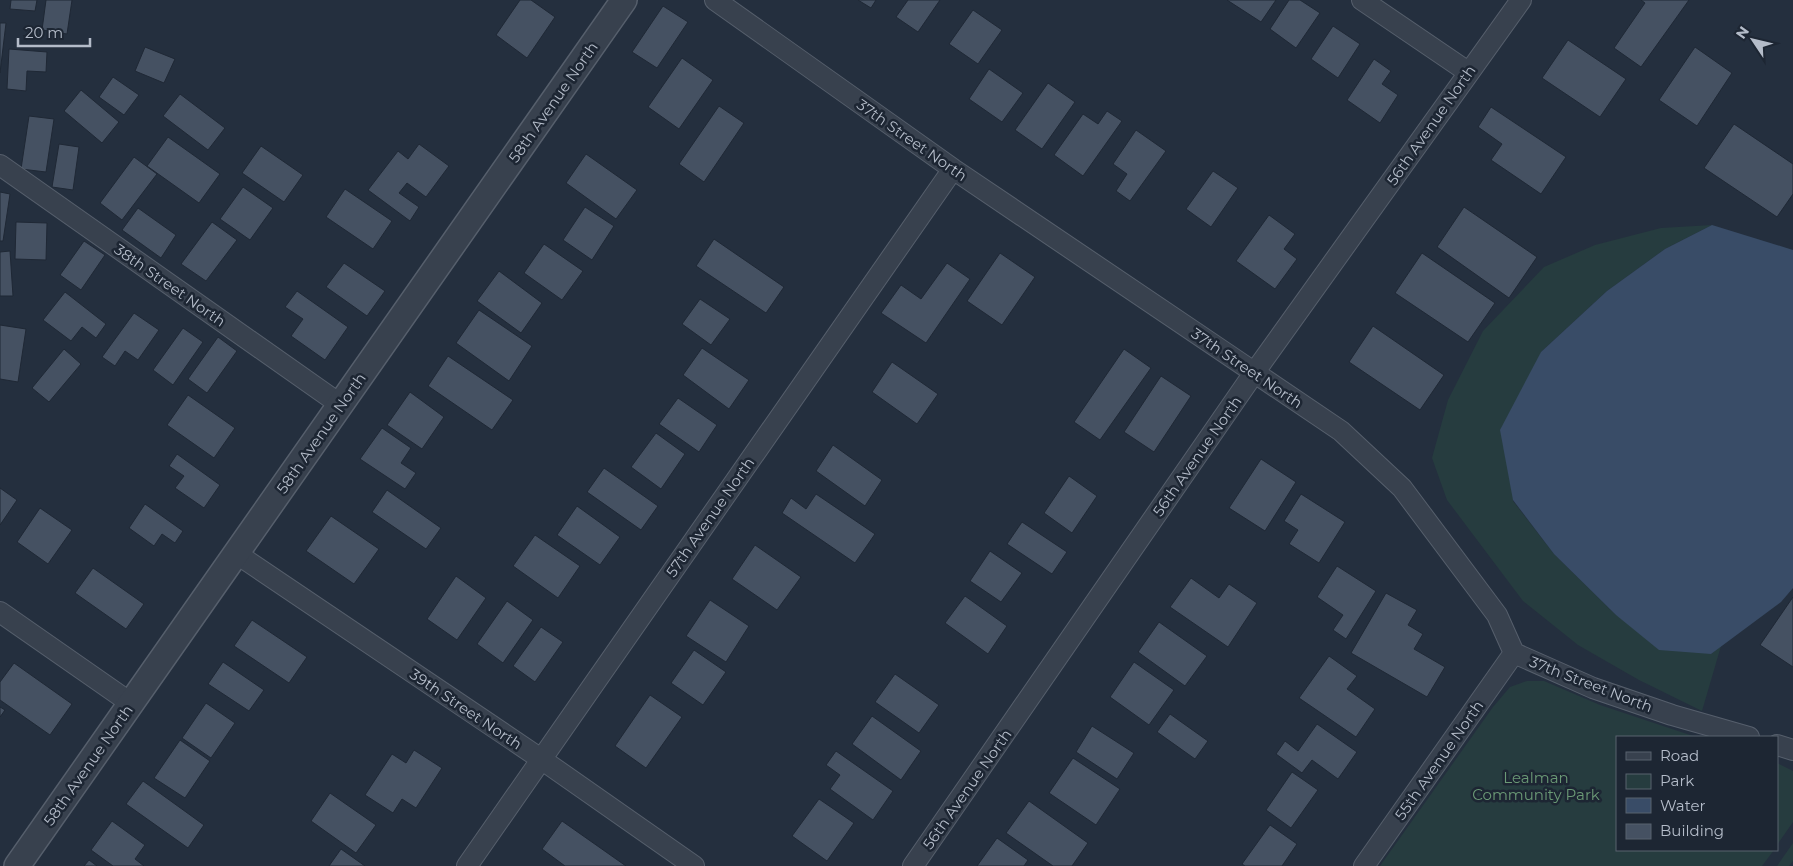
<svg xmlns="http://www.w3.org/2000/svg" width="1793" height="866" viewBox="0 0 1793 866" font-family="Montserrat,sans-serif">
<rect width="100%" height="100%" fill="#242f3e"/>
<path fill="#263c3f" d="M1712,225L1665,249L1607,291L1541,352L1513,501L1554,554L1616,615L1711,654L1721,646L1702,711L1639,680L1578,645L1523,601L1447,500L1432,458L1448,400L1483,331L1544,267L1595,245L1661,228Z
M1527,681H1544L1600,705L1696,737H1617V850H1774L1762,866H1380L1493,707L1510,687Z
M1777,763L1793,771V822L1777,845Z
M1793,843V861L1789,866H1777Z"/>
<path fill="#394c67" d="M1712,225L1793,250V588L1781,602L1711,654L1659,650L1616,615L1554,554L1513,500L1500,430L1541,352L1607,291L1665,249Z"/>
<path fill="#455162" stroke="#1f2835" d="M11,0H37L35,11L10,9Z
M46,0H72L67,34L42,30Z
M520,0H531L555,17L527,58L496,35Z
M858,0H876L871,8Z
M908,0H940L918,32L896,17Z
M1227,0H1276L1261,22Z
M1289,0H1300L1320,13L1296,48L1270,29Z
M1641,0H1689L1641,67L1614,48L1645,3Z
M663,6L688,22L657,68L632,52Z
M973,10L1002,30L978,64L949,44Z
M0,23H6L0,73Z
M1333,26L1360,44L1338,78L1311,59Z
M1568,40L1626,79L1600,117L1542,78Z
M145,47L175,59L164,83L135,71Z
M1695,47L1732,73L1697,126L1659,100Z
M9,49L47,52L46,72L27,71L26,91L7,89Z
M682,58L713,80L679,129L648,107Z
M1374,59L1391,71L1382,84L1398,95L1380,123L1347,100Z
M989,69L1023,93L1002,122L969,99Z
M113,77L139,95L124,115L99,97Z
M1048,83L1075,102L1042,149L1015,130Z
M81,90L119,122L102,143L64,111Z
M180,94L225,128L208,150L163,116Z
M719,106L744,123L704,182L679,164Z
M1491,107L1566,157L1541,194L1491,160L1502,144L1478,127Z
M1107,111L1122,121L1083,176L1054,155L1083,114L1098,124Z
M29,116L54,119L46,172L21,169Z
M1734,124L1793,164V194L1777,217L1704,168Z
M1136,130L1166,151L1130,201L1116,191L1127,174L1113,164Z
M168,137L220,174L199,203L147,166Z
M59,144L79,147L73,190L52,187Z
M419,144L449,166L426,197L407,183L399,193L419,207L410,221L368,190L398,151L408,159Z
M261,146L303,175L284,202L242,173Z
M586,154L637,190L616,219L566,183Z
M134,157L157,174L122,220L100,203Z
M1213,171L1238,188L1211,227L1186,209Z
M243,187L273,208L250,240L220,219Z
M345,189L392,221L373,249L326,217Z
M0,192L10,194L3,241H0Z
M585,207L614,226L592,260L563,240Z
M1464,207L1537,257L1509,298L1437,247Z
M138,208L176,235L161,258L122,230Z
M1269,215L1295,234L1284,249L1297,259L1275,289L1236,261Z
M16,222L47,223L46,260L15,259Z
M212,222L237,240L206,281L181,264Z
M714,239L784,287L766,313L696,266Z
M84,241L105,255L81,290L60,275Z
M544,244L583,271L562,300L524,273Z
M10,251L13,296H0V252Z
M1000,253L1035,277L1002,325L967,301Z
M1422,253L1495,303L1468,342L1395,293Z
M344,263L385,291L367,316L326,287Z
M947,263L970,279L926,343L881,313L901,285L921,299Z
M499,271L542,303L521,333L477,301Z
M297,291L348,327L325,360L291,336L303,319L285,307Z
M65,292L106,324L96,338L82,327L71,341L43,320Z
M700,299L730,319L711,345L682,324Z
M479,310L532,346L509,381L456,343Z
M134,313L159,330L138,360L125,351L115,366L102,357Z
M0,325L26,329L18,382L0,379Z
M1373,326L1444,375L1420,410L1349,362Z
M183,328L203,342L173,385L153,370Z
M218,337L237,351L207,393L188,379Z
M702,348L749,380L729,409L683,375Z
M64,349L81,364L49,402L32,388Z
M1124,349L1151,368L1100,440L1074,422Z
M448,356L513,400L492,430L428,386Z
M892,362L938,394L917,424L872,392Z
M1161,376L1191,396L1154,452L1124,432Z
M410,392L444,417L422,449L387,425Z
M188,395L235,428L214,458L167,425Z
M678,398L717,425L699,452L659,424Z
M382,428L411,448L401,463L416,473L405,489L360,459Z
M656,433L685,454L661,489L631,467Z
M833,445L882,480L865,506L816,471Z
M177,454L220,485L204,508L175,488L184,476L169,466Z
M1261,459L1296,482L1265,531L1229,508Z
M604,468L658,506L641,530L587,492Z
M1069,476L1097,496L1072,533L1044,513Z
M0,488L17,500L0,525Z
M387,490L441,528L426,549L372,512Z
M816,494L875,534L855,563L782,513L791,498L806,509Z
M1301,494L1345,522L1319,563L1289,544L1298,530L1284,521Z
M145,504L183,531L175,543L162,534L154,546L129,528Z
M577,506L620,537L600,565L557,535Z
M40,508L72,530L48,564L17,542Z
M331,516L379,549L354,584L306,551Z
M1022,522L1067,552L1052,574L1007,544Z
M535,535L580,566L558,598L513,566Z
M755,545L801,577L777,610L732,579Z
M990,551L1022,573L1001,602L970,581Z
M1337,566L1376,591L1346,639L1333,630L1343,615L1317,597Z
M93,568L144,604L126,629L75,593Z
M456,576L486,598L457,640L427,619Z
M1191,578L1219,598L1229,584L1257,603L1228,647L1170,607Z
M1386,593L1417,610L1408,625L1423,634L1414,649L1445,667L1427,697L1351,653Z
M965,596L1007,626L988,654L945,623Z
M1793,597V667L1760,645Z
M710,600L749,626L726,662L686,636Z
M507,601L533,620L503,663L477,644Z
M252,620L307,657L289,683L234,646Z
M1159,622L1207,656L1185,686L1138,652Z
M541,627L563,642L535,682L513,666Z
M694,650L726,672L703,705L671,683Z
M1329,656L1357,676L1347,689L1375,709L1356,737L1299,698Z
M223,662L264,690L249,711L208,684Z
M1134,662L1174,690L1149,725L1110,697Z
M14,663L72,704L50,735L0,700V682Z
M895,674L939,705L919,733L875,702Z
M650,695L682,717L646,768L615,746Z
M206,703L235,723L211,758L182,738Z
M0,707L5,710L0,717Z
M1170,714L1208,741L1195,759L1157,732Z
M872,716L921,751L901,780L852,744Z
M1317,724L1357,752L1338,779L1312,760L1302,773L1276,754L1285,741L1298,751Z
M1092,726L1134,753L1117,779L1076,752Z
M180,740L210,761L185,798L154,778Z
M414,750L442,768L416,808L402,799L393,813L365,795L392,754L406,763Z
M836,751L893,791L873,820L830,789L840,775L826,765Z
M1073,758L1120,789L1096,825L1049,793Z
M1292,772L1318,790L1291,828L1266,810Z
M143,781L204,825L188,848L126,804Z
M330,793L376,825L356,853L311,821Z
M819,799L854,823L827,861L792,836Z
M1029,801L1088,843L1072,866H1053L1006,833Z
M112,821L145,845L135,859L144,866H113L91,850Z
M562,821L626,866H565L542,849Z
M1270,825L1297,844L1282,866H1245L1242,864Z
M997,838L1028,860L1024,866H977Z
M341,849L365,866H329Z
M89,860L97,866H84Z"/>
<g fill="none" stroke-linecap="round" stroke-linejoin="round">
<g stroke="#565f6c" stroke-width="22">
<path id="minor" d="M715,0L953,169L1341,431L1402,488L1497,615L1514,653L1593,688L1672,715L1749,737
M1362,0L1468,72
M0,165L341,405
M237,554L541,759L694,866
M0,612L132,704
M1777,745L1793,750
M467,866L953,169
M913,866L1254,373L1521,0
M1364,866L1514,653"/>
</g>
<g stroke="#565f6c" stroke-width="28">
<path id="tertiary" d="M17,866L624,0"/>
</g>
<use href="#minor" stroke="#38414e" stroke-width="20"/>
<use href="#tertiary" stroke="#38414e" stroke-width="25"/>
</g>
<g text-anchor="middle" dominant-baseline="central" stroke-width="5" stroke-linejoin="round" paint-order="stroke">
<g font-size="15" fill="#b4bcc9" stroke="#1d2633">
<text transform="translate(553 102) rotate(-55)">58th Avenue North</text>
<text transform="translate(1431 125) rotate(-55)">56th Avenue North</text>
<text transform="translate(912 140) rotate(35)">37th Street North</text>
<text transform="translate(170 285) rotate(35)">38th Street North</text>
<text transform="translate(1247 368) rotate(34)">37th Street North</text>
<text transform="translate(321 433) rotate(-55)">58th Avenue North</text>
<text transform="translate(1197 456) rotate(-55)">56th Avenue North</text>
<text transform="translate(710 517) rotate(-55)">57th Avenue North</text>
<text transform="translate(1591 684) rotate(21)">37th Street North</text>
<text transform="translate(466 709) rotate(34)">39th Street North</text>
<text transform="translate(1439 760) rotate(-55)">55th Avenue North</text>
<text transform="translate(88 765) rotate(-55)">58th Avenue North</text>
<text transform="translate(967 789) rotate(-55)">56th Avenue North</text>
</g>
<g font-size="15" fill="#6b9a76" stroke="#1d2633">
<text x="1536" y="777">Lealman<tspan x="1536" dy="17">Community Park</tspan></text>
</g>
</g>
<rect x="1616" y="736" width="162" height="115" fill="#1d2633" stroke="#59626f"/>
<rect x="1626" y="752" width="25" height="8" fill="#38414e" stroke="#59626f"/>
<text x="1660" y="761" font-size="15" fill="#b4bcc9">Road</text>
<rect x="1626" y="774" width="25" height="15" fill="#263c3f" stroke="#59626f"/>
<text x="1660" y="786" font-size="15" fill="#b4bcc9">Park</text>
<rect x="1626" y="798" width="25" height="15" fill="#394c67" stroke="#59626f"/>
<text x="1660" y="811" font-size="15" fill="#b4bcc9">Water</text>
<rect x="1626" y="824" width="25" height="15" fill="#455162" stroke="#59626f"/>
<text x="1660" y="836" font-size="15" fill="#b4bcc9">Building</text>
<g transform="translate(1753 40) rotate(305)" stroke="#1d2633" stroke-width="4" paint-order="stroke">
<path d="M0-4L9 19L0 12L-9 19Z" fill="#b4bcc9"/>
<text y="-8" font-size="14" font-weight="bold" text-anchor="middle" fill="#b4bcc9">N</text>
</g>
<path d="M18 38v8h72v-8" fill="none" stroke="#b4bcc9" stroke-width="2.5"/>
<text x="25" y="38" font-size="15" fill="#b4bcc9" stroke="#1d2633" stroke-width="4" paint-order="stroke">20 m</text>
</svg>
